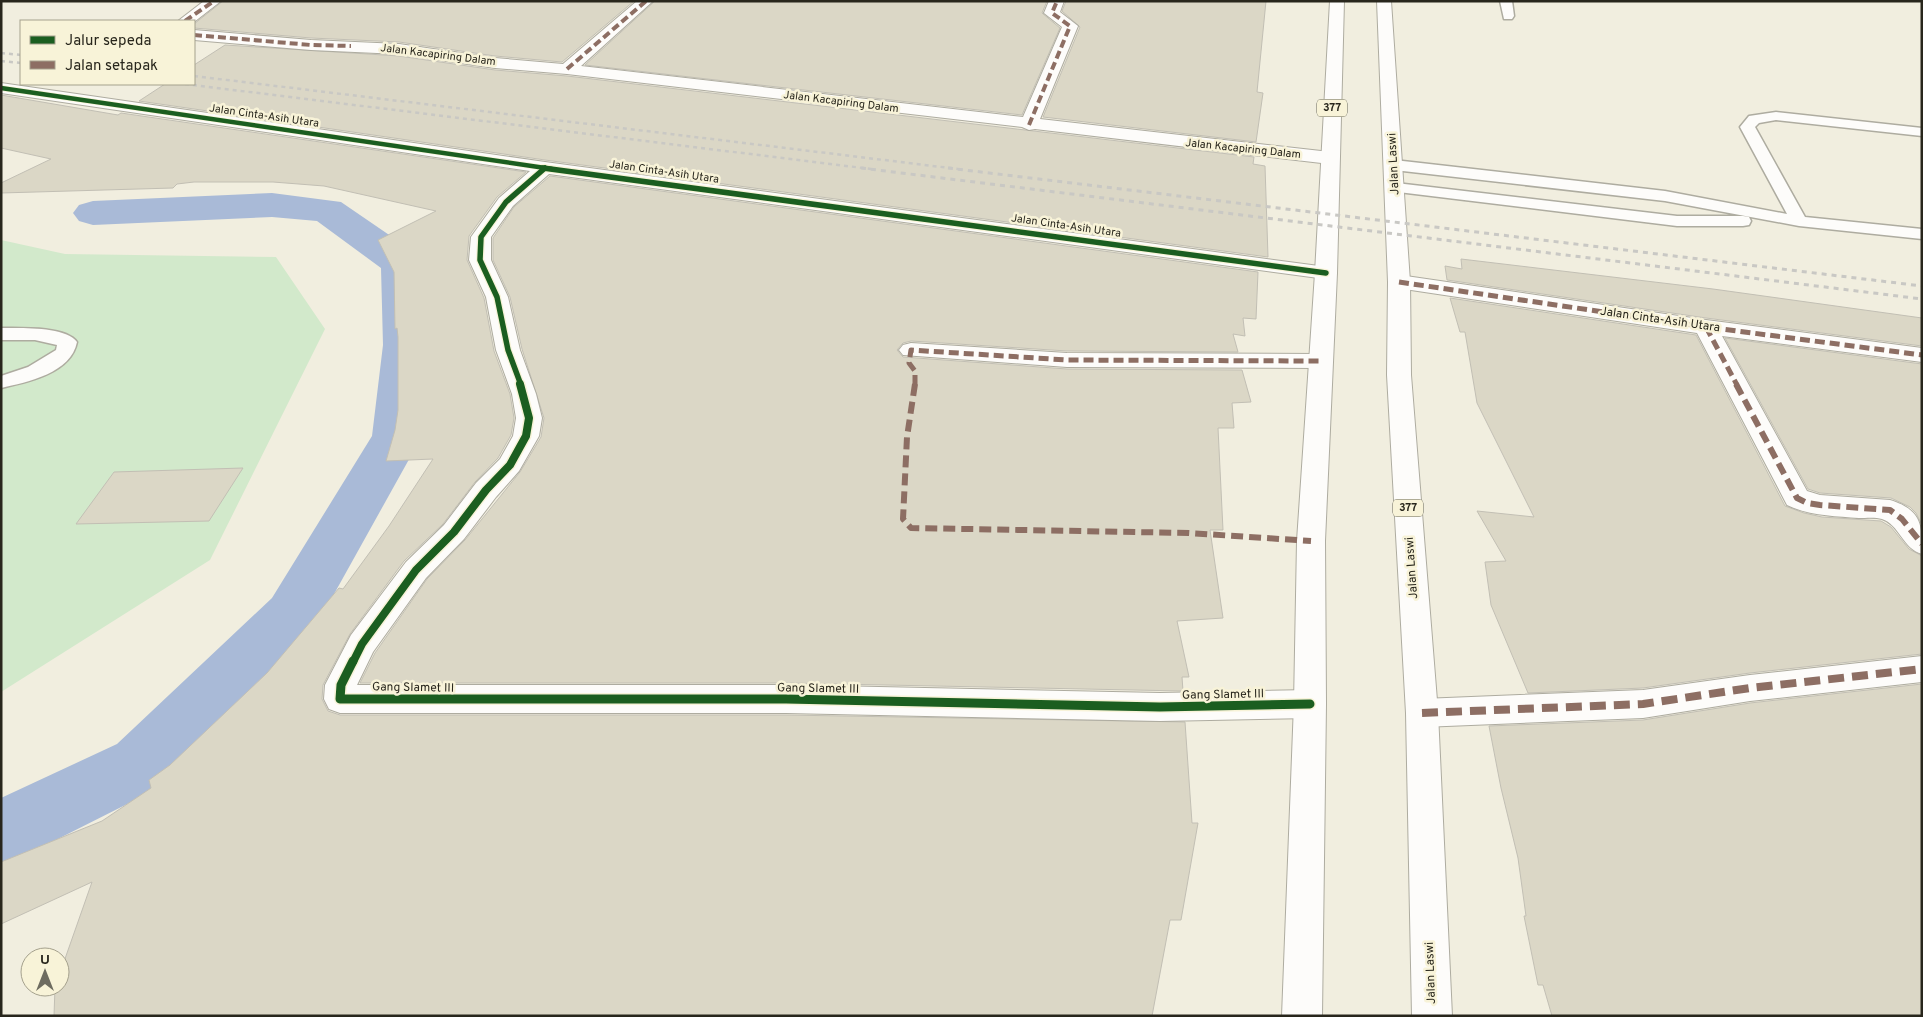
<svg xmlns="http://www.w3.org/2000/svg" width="1923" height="1017" viewBox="0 0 1923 1017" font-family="Overpass,sans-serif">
<rect width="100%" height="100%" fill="#f1eedf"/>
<path fill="#d2e9cb" d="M1,240L65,254L276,257L325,329L210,560L1,692Z"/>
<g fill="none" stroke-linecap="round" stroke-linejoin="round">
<path fill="#a9bad7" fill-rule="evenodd" d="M272,193L341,202L417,254L423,263L429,345L422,436L314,630L163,786L26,855L1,864V798L117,744L272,598L372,436L383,345L381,268L317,221L272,217L93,225L79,221L73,213L79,205L93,201Z"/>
</g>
<path fill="#dbd7c6" stroke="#c2bfb4" d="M223,1H634L562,62L495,56L399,42L311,38L194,28V24Z
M655,1H1047L1042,13L1060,28L1022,115L585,65Z
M1066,1H1266L1257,92L1263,93L1256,142L1043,117L1080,27L1062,11Z
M225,45L399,56L495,70L567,76L1254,157L1253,164L1265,166L1268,257L545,160L139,101L165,84H194V65Z
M1,95L118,115L121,113L526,172L497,197L469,236L467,260L484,298L494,351L510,394L514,418L511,435L498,458L475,482L443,524L404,561L350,634L323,685L322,699L328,711L340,715H786L1185,722L1192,823H1198L1181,920H1170L1152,1016H54L55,987H60V973L92,882L1,924V862L102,821L151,788L149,780L170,765L267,673L339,588L343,589L389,526L433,459L386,461L395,430L398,410V337L397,328L395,329L394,272L378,240L436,211L324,186L273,182H194L177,184L173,188L1,193V183L51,159L1,148Z
M550,176L1258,272L1256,319L1243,318L1245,336L1233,334L1238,352L1067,351L911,341L903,343L897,350L903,357L1067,369L1242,370L1251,402L1232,403L1234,428H1218L1223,530H1210L1223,618L1177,621L1189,677H1182L1183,691L786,683H360L375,653L427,579L465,540L520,472L541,437L544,418L522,349L510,297L493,260V238L514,207Z
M1461,259L1713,289L1922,318V346L1706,318L1447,280L1445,266L1462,269Z
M1450,298L1696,335L1785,506L1804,513L1822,517L1881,521L1891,527L1909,549L1922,556V654L1750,673L1643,688L1528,693L1491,605L1485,562L1506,561L1477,511L1534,517L1477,403L1465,332H1460Z
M1725,338L1922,364V525L1916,513L1910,507L1891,498L1820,493L1808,489Z
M243,468L209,521L76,524L114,472Z
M1922,684V1016H1552L1543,985H1538L1524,916H1526L1518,858L1501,788L1489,726L1643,720L1750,703Z"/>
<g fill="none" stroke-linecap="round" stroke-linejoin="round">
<g stroke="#aeaca0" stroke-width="3">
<path id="lane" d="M1500,1H1512L1514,16L1512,19H1504Z
M1776,112L1922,128V136L1776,120L1759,123L1755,127L1805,217L1922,229V239L1799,226L1665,201L1394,170L1386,165L1394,160L1665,191L1787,214L1740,127L1749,116Z
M1396,183L1677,216H1743L1749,217L1751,221L1749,225L1743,226H1677L1390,191L1388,188Z
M1,328C19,328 66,326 77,342C71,373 28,382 1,388V376L28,367L56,350L57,345L35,340H1Z"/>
</g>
<g stroke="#aeaca0" stroke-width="2">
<path id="street" d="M204,1H221L194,22L178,21Z
M637,1H653L581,66L1023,117L1062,27L1044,13L1049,1H1064L1060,12L1078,26L1040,119L1330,152L1337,154L1339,158L1337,162L1330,164L1035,129L1029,130L1022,127L567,74L495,68L399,54L311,50L194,40V30L311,40L399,44L495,58L563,64Z
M1,83L545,162L1334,268L1337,273L1334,278L1326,279L549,174L513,206L491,237V260L508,297L520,350L536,394L542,418L539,436L519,471L496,497L464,539L426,578L373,652L357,685H786L1160,693L1310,690L1321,694L1326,704L1321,714L1310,718L1160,721L786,713H340L329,709L324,699L325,685L351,635L406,562L444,525L476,483L500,459L513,436L516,418L512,394L496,350L486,297L469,260L471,237L499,198L530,171L1,93Z
M1399,275L1706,320L1922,348V362L1722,336L1807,491L1820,495L1890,500C1922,510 1922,525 1922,554C1903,549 1899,524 1882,519C1876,517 1866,518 1859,518C1835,516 1810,516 1787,505L1697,333L1391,287L1388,282L1391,277Z
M911,343L1067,353L1319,354L1327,356L1331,361L1327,366L1319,368L1067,367L903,355L899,350L903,345Z
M1922,656V682L1750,701L1643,718L1422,727L1410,723L1406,713L1410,703L1422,699L1643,690L1750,675Z"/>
</g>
<g stroke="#aeaca0" stroke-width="2">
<path id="primary" d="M1330,1H1344L1337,273L1325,541L1326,704L1322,1016H1282L1294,704L1297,541L1315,273Z
M1377,1H1391L1410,282L1411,375L1438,713L1452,1016H1412L1406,713L1387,375L1388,282Z"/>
</g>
<use href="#lane" fill="#fdfcfa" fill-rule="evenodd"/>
<use href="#street" fill="#fdfcfa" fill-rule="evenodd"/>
<use href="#primary" fill="#fdfcfa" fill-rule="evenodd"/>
<path stroke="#c9c8c4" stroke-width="2.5" stroke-dasharray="4 4" stroke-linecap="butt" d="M1,53L21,55
M1,61L21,63
M194,76L958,169
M185,84L871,169"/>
<path stroke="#c9c8c4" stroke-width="3" stroke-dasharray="5 5" stroke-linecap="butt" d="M861,168L1922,299
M948,168L1922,286"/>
<path stroke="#8d6e63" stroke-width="4" stroke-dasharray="8 4" stroke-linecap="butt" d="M185,21L214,1
M194,35L311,45L351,46
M567,69L646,1
M1029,125L1070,26L1052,13L1057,1"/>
<path stroke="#8d6e63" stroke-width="5" stroke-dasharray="10 5" stroke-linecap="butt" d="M1399,282L1706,327L1922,355
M1706,327L1737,385
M915,385V371L909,363L911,350L1067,360L1319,361"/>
<path stroke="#8d6e63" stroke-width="6" stroke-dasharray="12 6" stroke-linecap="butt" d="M915,384L907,437L903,519L911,528L1189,533L1311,541
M1736,384L1797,498L1807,503L1820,505L1890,510L1902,519L1922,544"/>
<path stroke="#8d6e63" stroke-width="8" stroke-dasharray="16 8" stroke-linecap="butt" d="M1422,713L1643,704L1750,688L1922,669"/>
<g stroke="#f8f3d8" stroke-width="6">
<path id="cycleway-far3" d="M1,88L552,169"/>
</g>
<g stroke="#f8f3d8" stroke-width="8">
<path id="cycleway-far2" d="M543,168L1326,273
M521,385L508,350L497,297L480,260L481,237L506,202L545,168"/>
</g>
<g stroke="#f8f3d8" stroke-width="11">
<path id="cycleway-far1" d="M353,662L362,644L416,570L454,532L486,490L510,465L526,436L529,418L520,384"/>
</g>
<g stroke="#f8f3d8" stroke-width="12">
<path id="cycleway" d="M353,661L341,685L340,699H786L1160,707L1310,704"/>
</g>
<use href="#cycleway-far3" stroke="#1b5e20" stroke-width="4.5"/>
<use href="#cycleway-far2" stroke="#1b5e20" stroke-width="5.5"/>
<use href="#cycleway-far1" stroke="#1b5e20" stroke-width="8"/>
<use href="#cycleway" stroke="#1b5e20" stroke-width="9"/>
</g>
<g text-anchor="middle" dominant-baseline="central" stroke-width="5" stroke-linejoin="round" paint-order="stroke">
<g font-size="11" fill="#28261c" stroke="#f8f3d8">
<text transform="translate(438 55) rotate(7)">Jalan Kacapiring Dalam</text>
<text transform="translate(841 102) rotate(7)">Jalan Kacapiring Dalam</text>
<text transform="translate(264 116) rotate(8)">Jalan Cinta-Asih Utara</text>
<text transform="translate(1243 149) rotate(6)">Jalan Kacapiring Dalam</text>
<text transform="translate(664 172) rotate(8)">Jalan Cinta-Asih Utara</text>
<text transform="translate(1066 226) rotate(8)">Jalan Cinta-Asih Utara</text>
</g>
<g fill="#f8f3d8" stroke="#666454" stroke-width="1">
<rect x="1317" y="99.5" width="30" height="17" rx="4"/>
<rect x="1393" y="499.5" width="30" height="17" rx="4"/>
</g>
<g font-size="11" font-weight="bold" fill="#28261c">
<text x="1332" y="108">377</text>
<text x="1408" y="508">377</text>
</g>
<g font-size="12" fill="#28261c" stroke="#f8f3d8">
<text transform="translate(1394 164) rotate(-93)">Jalan Laswi</text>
<text transform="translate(1660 320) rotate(8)">Jalan Cinta-Asih Utara</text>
<text transform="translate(1412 568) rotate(-94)">Jalan Laswi</text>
<text transform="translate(413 688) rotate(1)">Gang Slamet III</text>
<text transform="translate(818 689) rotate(1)">Gang Slamet III</text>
<text transform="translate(1223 695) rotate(-1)">Gang Slamet III</text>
<text transform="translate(1431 973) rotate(-92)">Jalan Laswi</text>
</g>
</g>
<rect width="1923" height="1017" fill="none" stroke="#28261c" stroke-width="5"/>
<rect x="20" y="20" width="175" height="65" fill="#f8f3d8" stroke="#a5a18d"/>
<rect x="30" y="36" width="25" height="8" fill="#1b5e20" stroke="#a5a18d"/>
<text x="65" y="45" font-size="15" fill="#28261c">Jalur sepeda</text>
<rect x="30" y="61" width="25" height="8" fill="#8d6e63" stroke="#a5a18d"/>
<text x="65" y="70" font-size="15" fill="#28261c">Jalan setapak</text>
<g transform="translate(45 972)"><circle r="24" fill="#f8f3d8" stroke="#a5a18d"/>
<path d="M0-4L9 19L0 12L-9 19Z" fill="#6e6c60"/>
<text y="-8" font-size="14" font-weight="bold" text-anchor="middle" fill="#28261c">U</text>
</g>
</svg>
